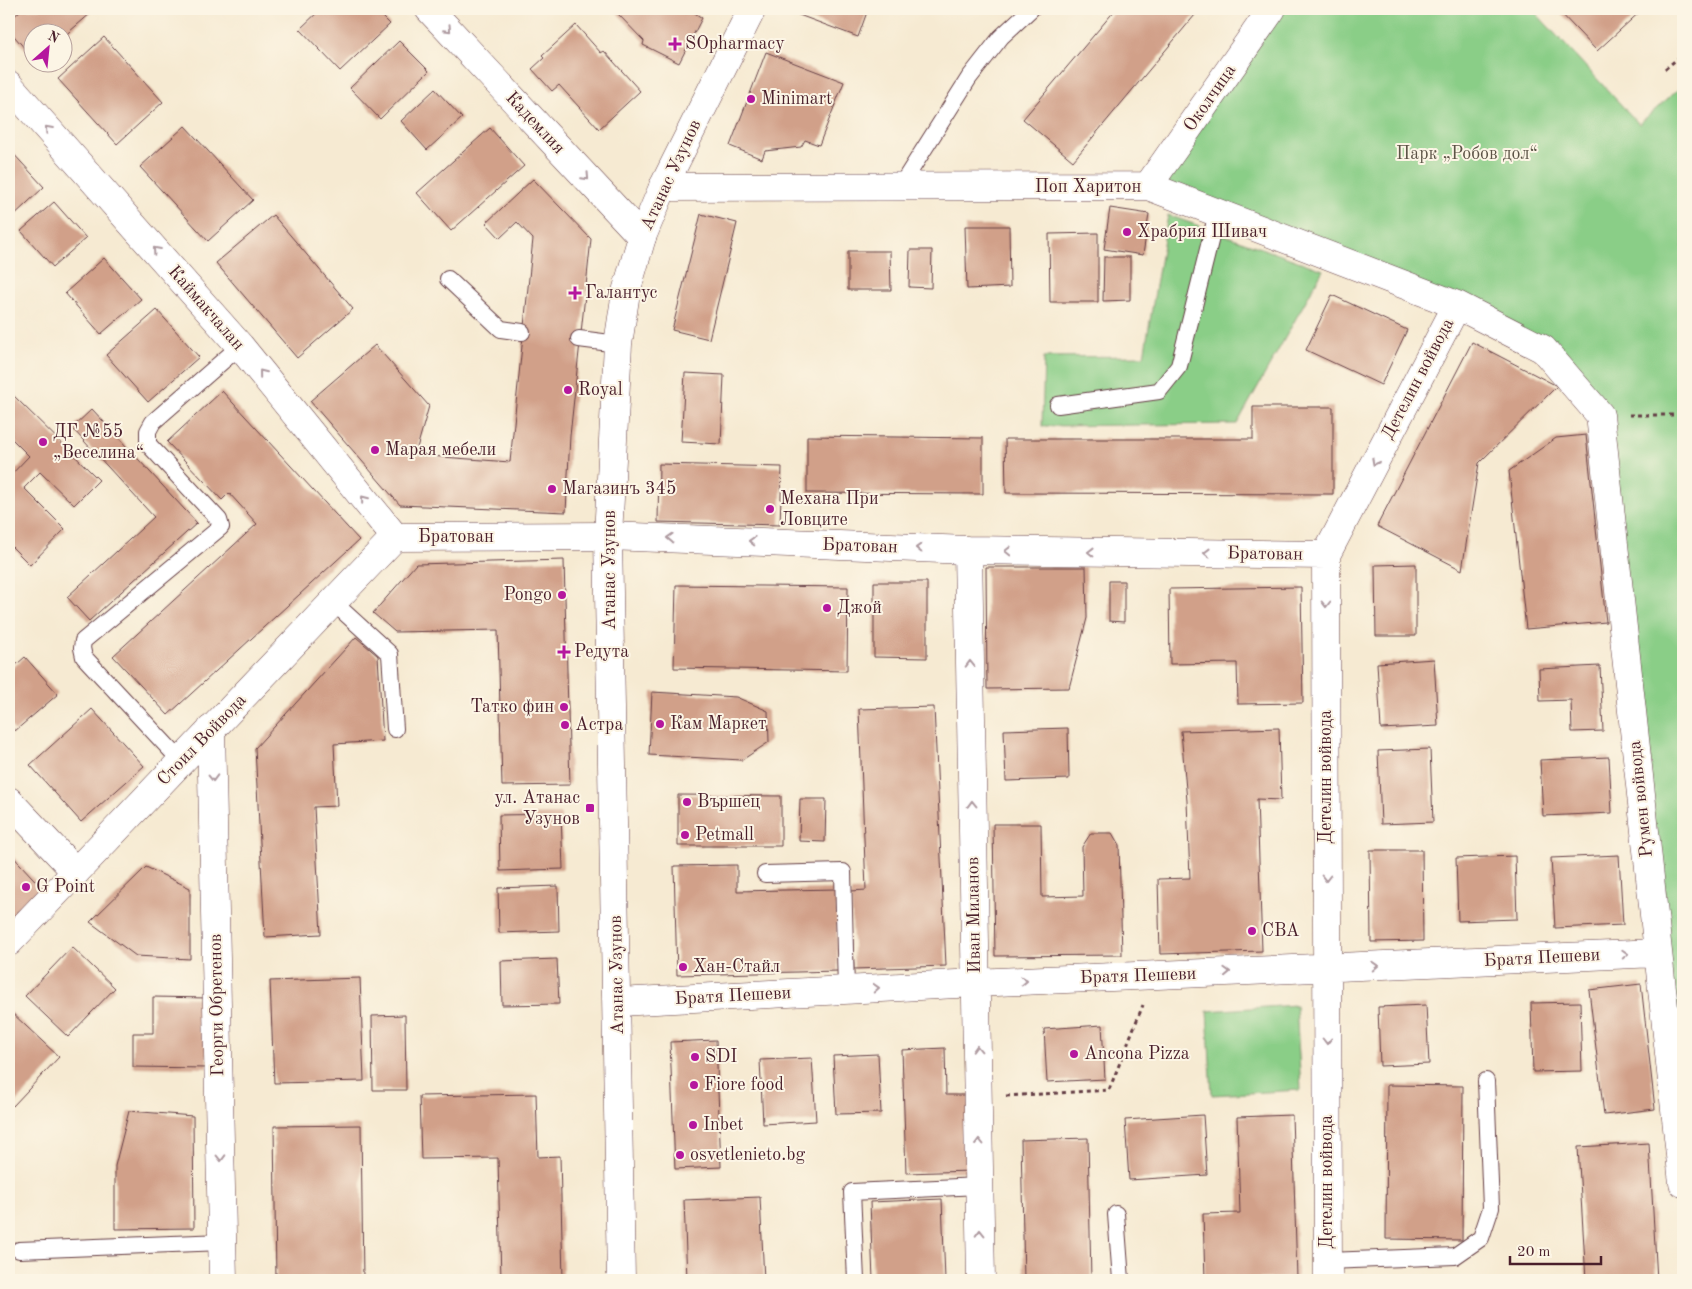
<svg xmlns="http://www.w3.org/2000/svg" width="1692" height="1289" viewBox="0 0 1692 1289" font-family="'Old Standard TT',serif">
<rect width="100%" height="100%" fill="#fcf5e5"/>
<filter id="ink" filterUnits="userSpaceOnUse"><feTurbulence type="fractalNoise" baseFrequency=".02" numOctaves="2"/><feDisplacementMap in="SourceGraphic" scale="10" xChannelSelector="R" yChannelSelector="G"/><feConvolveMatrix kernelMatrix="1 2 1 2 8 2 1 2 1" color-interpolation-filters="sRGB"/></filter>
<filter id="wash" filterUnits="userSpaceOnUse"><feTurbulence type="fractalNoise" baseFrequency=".0096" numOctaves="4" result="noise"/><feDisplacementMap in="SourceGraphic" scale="20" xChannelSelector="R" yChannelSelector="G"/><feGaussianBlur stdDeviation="1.12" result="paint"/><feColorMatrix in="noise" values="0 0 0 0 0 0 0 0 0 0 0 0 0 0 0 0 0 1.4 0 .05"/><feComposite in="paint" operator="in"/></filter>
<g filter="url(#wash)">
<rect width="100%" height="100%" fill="#f6ead2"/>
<path fill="#8ace87" stroke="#6a7659" d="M1272,9H1532L1639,124L1683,85V1182L1600,415L1543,349L1148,186Z
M1168,215L1323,270L1237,424L1042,426L1044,357L1144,356Z
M1296,1005L1301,1090L1212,1095L1207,1011Z"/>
<g id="blocks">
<path fill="#d1a089" d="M22,9H88L91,13L62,38V32H32V57L9,30V21Z
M321,9H375L390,24L340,71L300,29Z
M617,9H689L702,18L679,63L643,45L644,41L617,13L619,11Z
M783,9H870L869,12H867L858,37Z
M1116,9H1200L1073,161L1023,119Z
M1557,9H1643L1597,51Z
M576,25L601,53L604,51L640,91L599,129L559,85L552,91L532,69L544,58L542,56Z
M104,37L163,102L117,144L58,79Z
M399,41L429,71L380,119L350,88Z
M766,52L844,82L819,145L805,140L801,147L765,151L762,159L730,146Z
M435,89L462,118L427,150L401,121Z
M185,126L253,200L208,241L140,167Z
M490,128L524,166L451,231L417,193Z
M10,150L44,187L9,220V151Z
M533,179L591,239L570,436L566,512L400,505L310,401L375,345L429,406L415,455L510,462L533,239L517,222L500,238L486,223Z
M54,202L86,238L53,267L21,231Z
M1110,208L1149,214L1143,255L1104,249Z
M701,214L737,223L709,339L672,330Z
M273,215L353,309L297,358L216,263Z
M965,226H1009L1010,287L967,289Z
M1098,233V302H1050L1049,234Z
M910,250H932L931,288L909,287Z
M848,251H890L891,290H848Z
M1104,257H1130V300L1103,301Z
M104,258L141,299L101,334L65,293Z
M1332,295L1407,330L1381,385L1306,350Z
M157,310L199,357L148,402L106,355Z
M1472,342L1557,386L1479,463L1462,570L1377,526Z
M685,373L724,375L721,444L681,442Z
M9,391L99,480L74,505L40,472L24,488L65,529L30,565L9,544V477L29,456L9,436Z
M222,391L359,540L168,715L113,656L257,524L229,493L222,500L167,442Z
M1253,407H1333V494L1006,493L1005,439H1253Z
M92,409L197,523L89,621L67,597L154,517L72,428Z
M1586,435L1606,622L1526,629L1509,471L1556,438Z
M807,436L983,438V494L807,493Z
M659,464L782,467L780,525L658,522Z
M564,560L570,785L502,786L498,630L395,632L373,613L416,564Z
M1416,564V636H1376L1375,565Z
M986,567H1086L1087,618L1069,688L987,689Z
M1109,581H1124V622L1109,621Z
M874,582H927V658L874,657Z
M676,585L848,587L847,671L674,668Z
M1301,587L1303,703L1238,704L1237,663L1170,664L1169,589Z
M356,637L378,656L383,741L334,744L337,806L314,807L321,934L265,937L255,748Z
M25,657L58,694L15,731L9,724V671Z
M1434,659L1438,726L1381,729L1377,663Z
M1600,666L1603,731L1572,732L1571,700L1540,701L1539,669Z
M652,692L736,697L768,711L769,742L742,760L649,755Z
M934,707L946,966L854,969L851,891L866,890L859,709Z
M92,709L144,766L81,822L30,765Z
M1068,728L1069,779L1006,781L1004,730Z
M1279,728L1281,800L1257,799L1262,951L1160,954L1158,879L1190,878L1187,801L1181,731Z
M1430,749L1433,822L1381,824L1378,751Z
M1609,757L1612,813L1543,816L1540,760Z
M678,795L781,796V846H678Z
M800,799H826L825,842L799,841Z
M561,814L563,869L500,871L499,815Z
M993,824H1041L1042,897L1083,896L1082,847L1091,833H1112L1119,845L1122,955L995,956Z
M1370,850H1422L1423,941L1371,942Z
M9,852L43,889L9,920Z
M1619,855L1623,925L1555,928L1551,858Z
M1515,856L1517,919L1458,921L1456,858Z
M737,865V891L836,889L838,971L677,975L674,866Z
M146,867L190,888V959L136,956L90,922Z
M558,886L559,931L499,933L498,888Z
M72,947L115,988L68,1037L25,996Z
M557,959L559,1004L502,1005L501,961Z
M360,978L364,1081L274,1083L270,981Z
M1641,984L1655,1109L1604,1115L1589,990Z
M153,997L208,998L207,1068L133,1067V1033H153Z
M1580,1002L1582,1071L1533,1072L1531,1003Z
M1426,1005L1429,1064L1380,1066L1378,1007Z
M10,1011L59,1057L13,1106L9,1102Z
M405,1015L406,1090H373L372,1016Z
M1102,1025L1105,1079L1047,1082L1044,1029Z
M716,1040L721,1167L675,1169L670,1042Z
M945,1048L946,1095H969L971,1171L906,1173L902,1050Z
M878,1054L881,1113L836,1114L833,1056Z
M812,1058L816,1121L763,1124L760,1060Z
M1387,1085L1463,1086L1462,1240L1386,1239Z
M536,1094L538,1157L560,1156L563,1280H501L498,1158L421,1159L419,1096Z
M129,1111L193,1116L194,1228L115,1229V1166Z
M1203,1115L1207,1175L1129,1180L1125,1120Z
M1292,1115L1297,1278L1205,1280L1203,1214L1240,1213L1237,1117Z
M361,1125L363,1280H276L274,1126Z
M1088,1138L1091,1280H1024L1021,1140Z
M1649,1143L1657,1280H1586L1578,1147Z
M760,1197L764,1280H687L684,1200Z
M942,1199L945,1280H873L870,1202Z"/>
</g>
</g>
<g filter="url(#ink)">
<use href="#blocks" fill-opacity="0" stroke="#643d44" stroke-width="1"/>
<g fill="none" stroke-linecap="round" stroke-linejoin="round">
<g stroke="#643d44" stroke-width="18">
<path id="service" d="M900,187L969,78L1001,37L1031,9
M448,279L501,329L522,332
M579,339L618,344
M1058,405L1159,391L1179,366L1217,213
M333,602L390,654L395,729
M181,761L84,657L82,648L83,641L221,527L219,520L148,444V431L153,422L240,346
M765,874L843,872L846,990
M1116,1214L1121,1280
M19,1250L223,1242
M1328,1261L1455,1256L1481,1238L1491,1208L1486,1081
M856,1280L852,1192L979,1186"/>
</g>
<g stroke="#643d44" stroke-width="29">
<path id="minor" d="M429,9L642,237
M9,85L240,346L395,537
M1148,186L1272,9
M663,187L1148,186L1457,305L1543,349L1600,415L1683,1183
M395,537L608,536L968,550L1326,555
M968,550L981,1280
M211,729L223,1280
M9,801L76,872
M9,942L395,537
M618,1002L975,983L1657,953
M1328,1280L1326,555L1457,305"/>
</g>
<g stroke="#643d44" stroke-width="29">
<path id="tertiary" d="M621,1280L608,536L618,344L626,292L642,237L663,187L752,9"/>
</g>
<path stroke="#643d44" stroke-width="3" stroke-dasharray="4 4" stroke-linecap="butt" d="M1665,69L1683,54
M1680,414L1683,484
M1629,415H1683
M1006,1096L1109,1090L1143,1005"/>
<use href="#service" stroke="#fff" stroke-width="16"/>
<use href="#minor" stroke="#fff" stroke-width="28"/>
<use href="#tertiary" stroke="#fff" stroke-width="28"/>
</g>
<defs><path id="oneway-chevron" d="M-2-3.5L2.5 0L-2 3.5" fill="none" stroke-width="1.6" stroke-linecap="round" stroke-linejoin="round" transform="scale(1.25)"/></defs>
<g stroke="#ae9aa0">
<use href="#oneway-chevron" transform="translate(448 29) rotate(47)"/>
<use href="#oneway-chevron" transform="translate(48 129) rotate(-132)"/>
<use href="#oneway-chevron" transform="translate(586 177) rotate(47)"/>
<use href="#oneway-chevron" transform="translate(156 250) rotate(-132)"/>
<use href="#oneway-chevron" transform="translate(262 373) rotate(-129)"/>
<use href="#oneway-chevron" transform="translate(1375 462) rotate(118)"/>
<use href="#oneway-chevron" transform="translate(364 499) rotate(-129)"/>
<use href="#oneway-chevron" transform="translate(670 538) rotate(-178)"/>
<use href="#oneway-chevron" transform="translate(752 541) rotate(-178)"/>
<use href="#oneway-chevron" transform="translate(919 548) rotate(-178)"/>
<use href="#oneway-chevron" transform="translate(1008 551) rotate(-179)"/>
<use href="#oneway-chevron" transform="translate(1091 552) rotate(-179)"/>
<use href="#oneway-chevron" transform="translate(1207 553) rotate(-179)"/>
<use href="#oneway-chevron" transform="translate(1326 604) rotate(90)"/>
<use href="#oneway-chevron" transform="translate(970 664) rotate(-91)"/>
<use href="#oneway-chevron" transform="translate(213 778) rotate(89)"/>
<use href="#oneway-chevron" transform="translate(972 804) rotate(-91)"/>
<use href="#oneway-chevron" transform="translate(1326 878) rotate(90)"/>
<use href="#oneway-chevron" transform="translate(1625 954) rotate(-3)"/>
<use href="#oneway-chevron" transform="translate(1375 966) rotate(-3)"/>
<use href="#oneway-chevron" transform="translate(1227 972) rotate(-2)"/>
<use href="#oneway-chevron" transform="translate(1024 981) rotate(-2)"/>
<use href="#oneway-chevron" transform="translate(876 988) rotate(-3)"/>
<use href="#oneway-chevron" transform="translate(1327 1041) rotate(90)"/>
<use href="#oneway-chevron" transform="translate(977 1049) rotate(-92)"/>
<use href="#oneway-chevron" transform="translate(979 1142) rotate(-91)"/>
<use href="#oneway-chevron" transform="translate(221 1158) rotate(89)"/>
<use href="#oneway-chevron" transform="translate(980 1233) rotate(-91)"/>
</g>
</g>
<g fill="#b5179e" stroke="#fcf5e5" stroke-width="2">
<path d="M672.5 36.5h5v5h5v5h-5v5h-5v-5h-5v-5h5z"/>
<circle cx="751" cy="99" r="5"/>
<circle cx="1127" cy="232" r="5"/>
<path d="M572.5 285.5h5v5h5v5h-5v5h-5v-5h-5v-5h5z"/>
<circle cx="568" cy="390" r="5"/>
<circle cx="43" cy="442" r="5"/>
<circle cx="375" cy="450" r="5"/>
<circle cx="552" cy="489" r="5"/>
<circle cx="770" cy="509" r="5"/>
<circle cx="562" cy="595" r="5"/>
<circle cx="827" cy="608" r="5"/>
<path d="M561.5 644.5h5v5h5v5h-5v5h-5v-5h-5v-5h5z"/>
<circle cx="564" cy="707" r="5"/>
<circle cx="660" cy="724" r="5"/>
<circle cx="565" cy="725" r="5"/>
<circle cx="687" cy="802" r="5"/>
<rect x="585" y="803" width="10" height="10" rx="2.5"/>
<circle cx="685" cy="835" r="5"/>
<circle cx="26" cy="887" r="5"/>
<circle cx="1252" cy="931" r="5"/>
<circle cx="683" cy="967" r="5"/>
<circle cx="1074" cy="1054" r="5"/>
<circle cx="695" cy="1057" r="5"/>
<circle cx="694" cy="1085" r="5"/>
<circle cx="693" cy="1125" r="5"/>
<circle cx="680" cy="1155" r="5"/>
</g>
<g text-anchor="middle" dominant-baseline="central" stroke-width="4" stroke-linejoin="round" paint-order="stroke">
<g font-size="18" fill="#4a1f2b" stroke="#fcf5e5" text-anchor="start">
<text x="685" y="44">SOpharmacy</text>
<text x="761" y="99">Minimart</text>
<text x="1137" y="232">Храбрия Шивач</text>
<text x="585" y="293">Галантус</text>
<text x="578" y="390">Royal</text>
<text x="53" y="432">ДГ №55<tspan x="53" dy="21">„Веселина“</tspan></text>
<text x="385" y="450">Марая мебели</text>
<text x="562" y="489">Магазинъ 345</text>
<text x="780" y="499">Механа При<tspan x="780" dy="21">Ловците</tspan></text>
<text x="552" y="595" text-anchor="end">Pongo</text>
<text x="837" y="608">Джой</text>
<text x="574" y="652">Редута</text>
<text x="554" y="707" text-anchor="end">Татко фин</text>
<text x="670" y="724">Кам Маркет</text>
<text x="575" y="725">Астра</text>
<text x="580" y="798" text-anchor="end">ул. Атанас<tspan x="580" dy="21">Узунов</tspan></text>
<text x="697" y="802">Вършец</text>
<text x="695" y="835">Petmall</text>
<text x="36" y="887">G Point</text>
<text x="1262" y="931">CBA</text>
<text x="693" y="967">Хан-Стайл</text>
<text x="1084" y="1054">Ancona Pizza</text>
<text x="705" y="1057">SDI</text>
<text x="704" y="1085">Fiore food</text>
<text x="703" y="1125">Inbet</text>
<text x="690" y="1155">osvetlenieto.bg</text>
</g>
<g font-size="18" fill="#4a1f2b" stroke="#fcf5e5">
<text transform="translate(1210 98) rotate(-55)">Околчица</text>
<text transform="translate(535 123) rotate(47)">Кадемлия</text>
<text transform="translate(671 175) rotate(-65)">Атанас Узунов</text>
<text x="1088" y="187">Поп Харитон</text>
<text transform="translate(206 308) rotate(49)">Каймакчалан</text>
<text transform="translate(1418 379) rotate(-62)">Детелин войвода</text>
<text x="456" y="537">Братован</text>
<text transform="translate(860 546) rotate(2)">Братован</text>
<text transform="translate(1265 554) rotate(1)">Братован</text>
<text transform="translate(610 570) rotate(-90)">Атанас Узунов</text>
<text transform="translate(202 740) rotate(-46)">Стоил Войвода</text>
<text transform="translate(1326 777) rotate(-90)">Детелин войвода</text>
<text transform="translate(1641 799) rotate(-96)">Румен войвода</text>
<text transform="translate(974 915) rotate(-91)">Иван Миланов</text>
<text transform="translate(1542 958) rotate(-3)">Братя Пешеви</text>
<text transform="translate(617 975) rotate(-91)">Атанас Узунов</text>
<text transform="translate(1138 976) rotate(-2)">Братя Пешеви</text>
<text transform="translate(733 996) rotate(-3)">Братя Пешеви</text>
<text transform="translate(217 1005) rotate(-91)">Георги Обретенов</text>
<text transform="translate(1327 1182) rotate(-90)">Детелин войвода</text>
</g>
<g font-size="18" fill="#5d5447" stroke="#fcf5e5">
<text x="1467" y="154">Парк „Робов дол“</text>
</g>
</g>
<rect width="1692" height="1289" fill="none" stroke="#fcf5e5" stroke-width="30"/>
<g transform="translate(48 48) rotate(27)"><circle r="24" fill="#fcf5e5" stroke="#b59f9b"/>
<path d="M0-4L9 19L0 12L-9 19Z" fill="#b5179e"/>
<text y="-8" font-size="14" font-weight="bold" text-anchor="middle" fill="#4a1f2b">N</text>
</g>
<path d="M1510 1256v8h91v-8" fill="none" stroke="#4a1f2b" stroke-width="2.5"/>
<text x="1517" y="1256" font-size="15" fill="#4a1f2b" stroke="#fcf5e5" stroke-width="4" paint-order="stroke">20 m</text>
</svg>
